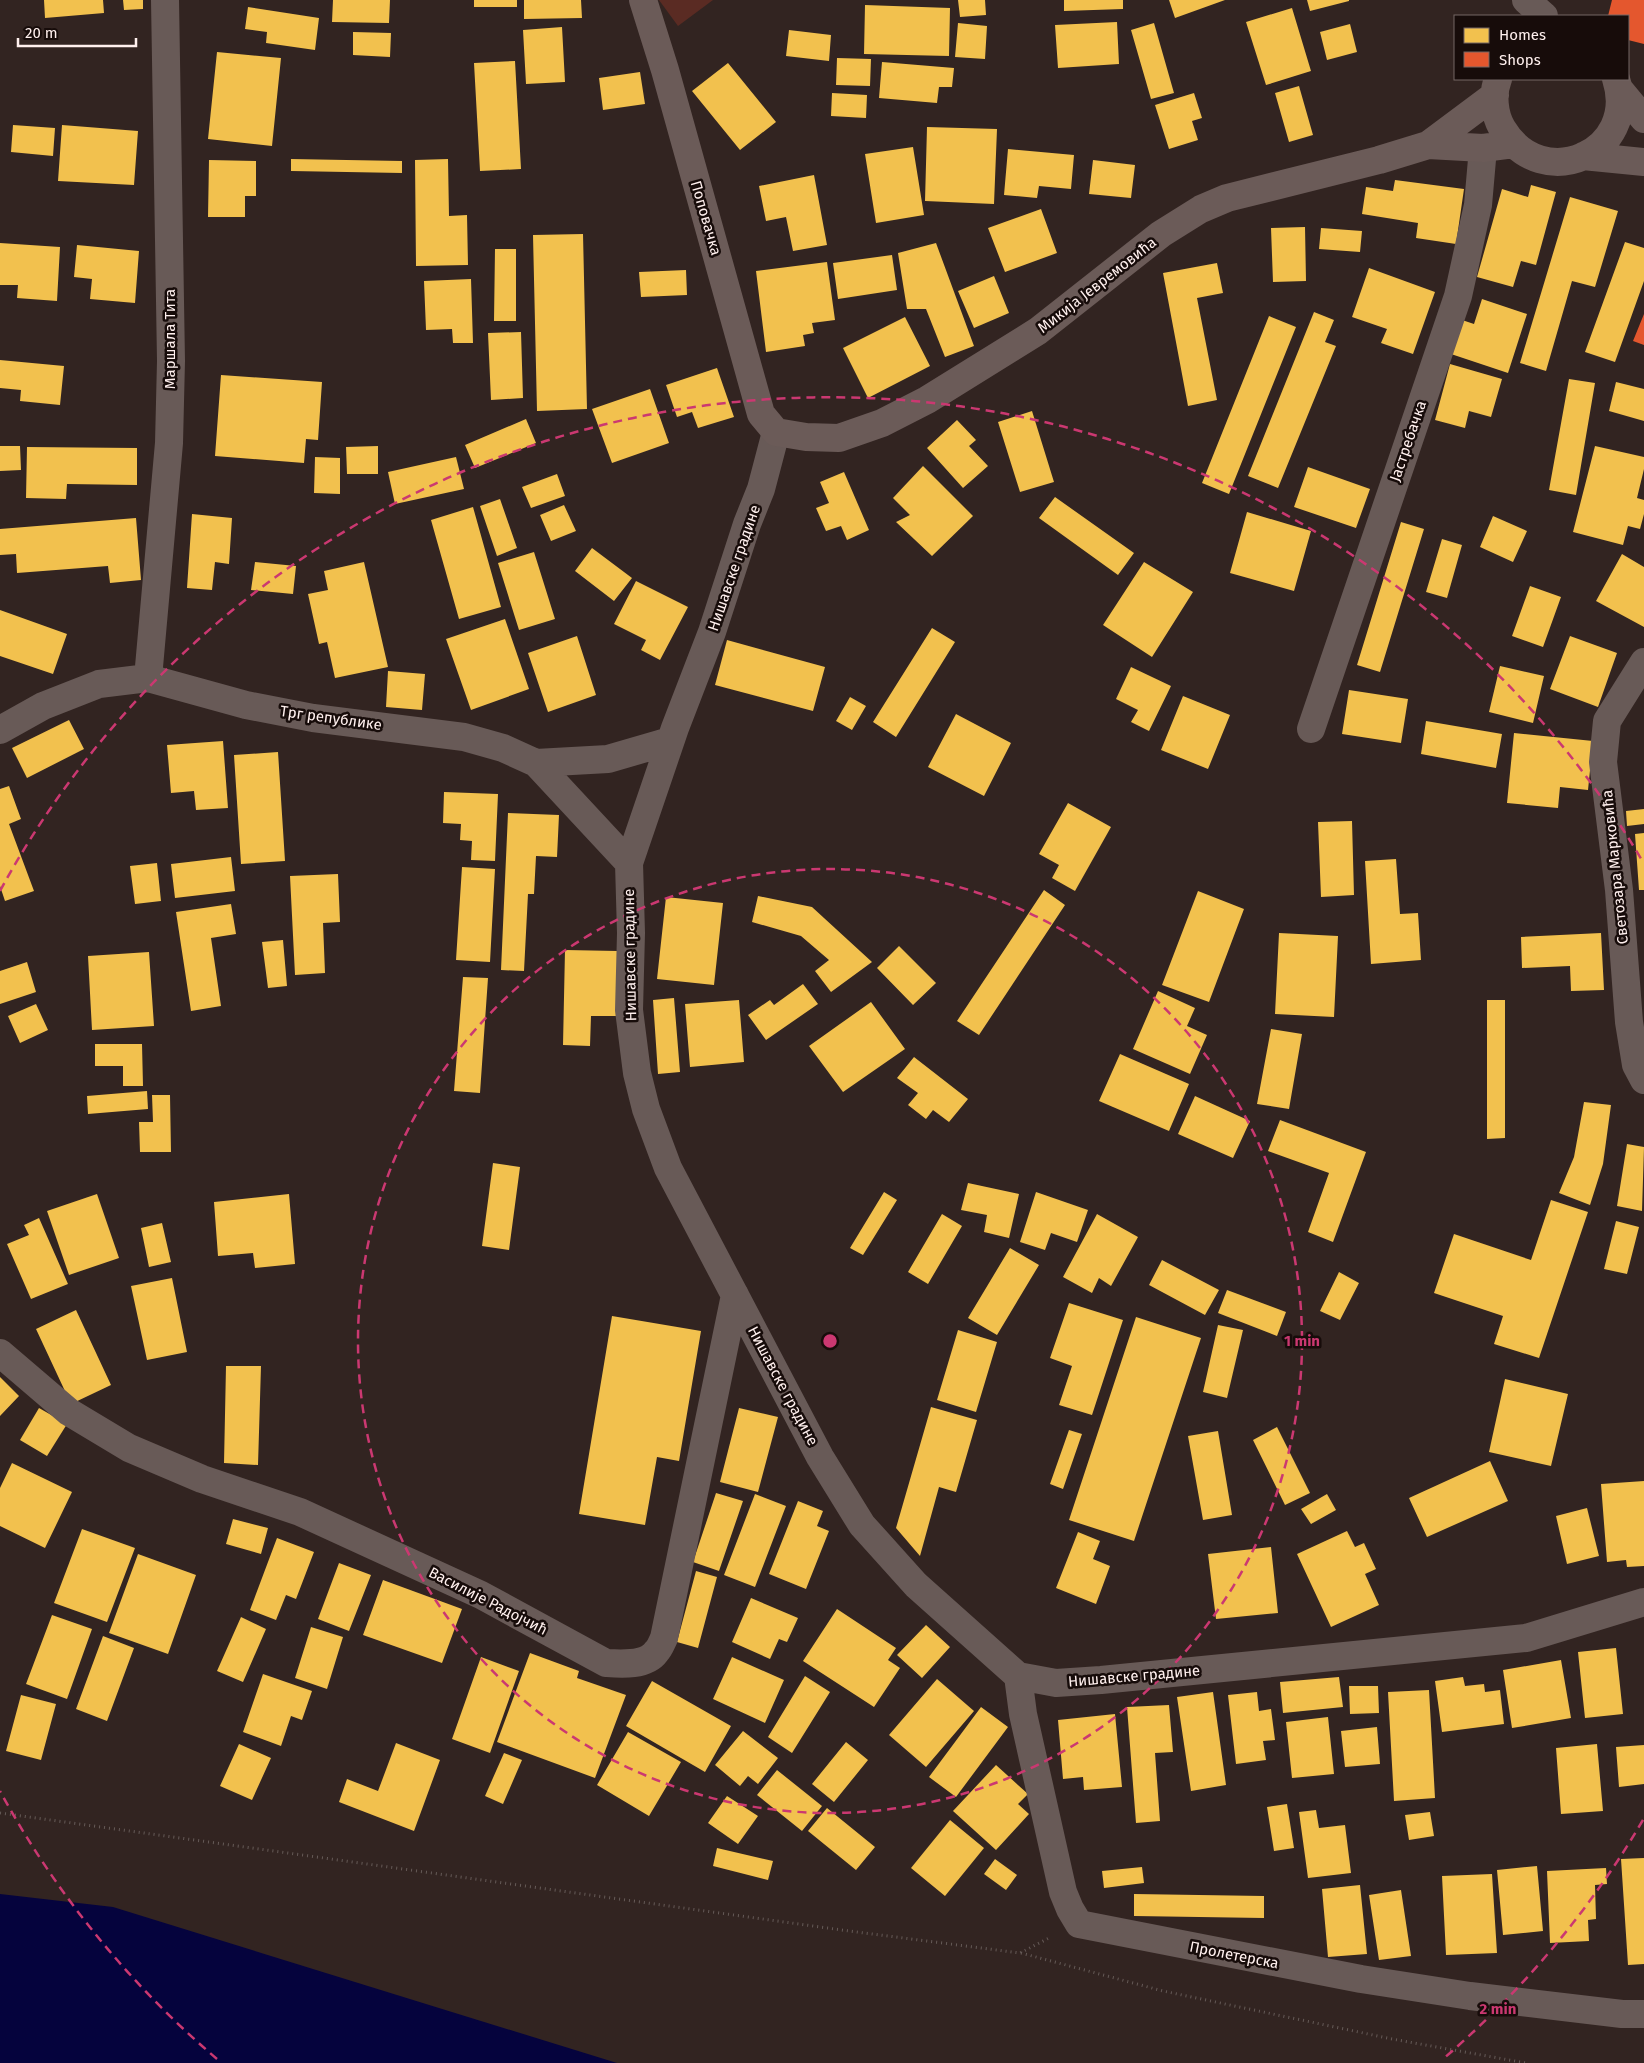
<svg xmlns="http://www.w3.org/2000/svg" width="1644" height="2063" viewBox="0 0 1644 2063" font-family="'Fira Sans',sans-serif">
<rect width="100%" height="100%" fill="#322421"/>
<path fill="#5a2b23" d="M659,0H713L678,26Z"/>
<path fill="#05033d" d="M0,1894L113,1907L617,2063H0Z"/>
<path fill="#f2c14e" d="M44,0H103L104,13L45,18Z
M123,0H143V9L124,10Z
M333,0H390L389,23L332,22Z
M474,0H517V7H474Z
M524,0H581L582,18L524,19Z
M958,0H985L986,15L960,17Z
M1064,0H1123V9L1064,11Z
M1169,0H1225L1175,18Z
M1307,0H1349V1L1310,11Z
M865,5L950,8L949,56L864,54Z
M248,7L319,18L315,50L266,43L267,32L245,29Z
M1292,8L1311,71L1266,85L1246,22Z
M1117,22L1119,64L1058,68L1055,25Z
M958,23L987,26L985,59L955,57Z
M1154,23L1174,93L1151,99L1131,30Z
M1350,24L1357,52L1327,60L1320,32Z
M562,27L565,82L526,84L523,30Z
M789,30L831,35L829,61L786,56Z
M353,32L391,33L390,57L353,55Z
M217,52L281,58L272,146L208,139Z
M837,58L871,59L870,86L836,85Z
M515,61L521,169L480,171L474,63Z
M882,62L954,68L952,87H939L937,103L879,98Z
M728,63L776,122L740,150L692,91Z
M640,72L645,104L603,110L599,78Z
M1299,86L1313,135L1289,142L1275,93Z
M832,93L867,95L866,118L831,116Z
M1194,93L1202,118L1192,121L1198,140L1169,149L1155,105Z
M13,125L55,128L53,156L11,152Z
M62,125L138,131L134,185L58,181Z
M927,127L997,129L994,204L925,201Z
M913,147L924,215L876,223L865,154Z
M1008,149L1074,155L1071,189L1039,186L1037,198L1004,195Z
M291,159L402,161V173L291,171Z
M448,159L449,216L467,215L468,265L416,266L415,160Z
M209,160L256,161V196H245V217H208Z
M1093,160L1135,165L1131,198L1089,194Z
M814,175L827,245L793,251L786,217L766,221L759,186Z
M1395,180L1464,189L1456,244L1416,238L1418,223L1362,214L1366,187L1393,191Z
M1531,185L1556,192L1536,265L1521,261L1513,287L1477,277L1502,189L1528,197Z
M1570,197L1618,211L1595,287L1572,281L1546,371L1520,363Z
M1041,209L1057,253L1005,272L988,228Z
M1305,227L1306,281L1273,282L1271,228Z
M1321,228L1362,231L1360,252L1319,249Z
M583,234L587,409L537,411L533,235Z
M1625,242L1644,248V281L1615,362L1585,352Z
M0,243L60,247L57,301L17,298L18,285H0Z
M936,243L974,346L945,357L926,309H907L898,253Z
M77,245L139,251L135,303L90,299L92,279L74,277Z
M495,249H516V321H494Z
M892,255L897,290L838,299L833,263Z
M827,262L835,320L812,323L814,333L803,335L805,346L766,352L756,271Z
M1217,263L1223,293L1197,298L1217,400L1188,406L1163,273Z
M1369,268L1435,292L1413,354L1381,343L1387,329L1352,317Z
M686,270L687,295L641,297L639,272Z
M994,276L1009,313L974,328L958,291Z
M471,279L473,343H453L452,329L426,330L424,281Z
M1482,299L1527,314L1508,373L1451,354L1462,320L1474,324Z
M1314,312L1334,320L1325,342L1336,346L1278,488L1248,476Z
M1269,316L1296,327L1229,494L1202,483Z
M905,317L930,366L868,398L843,348Z
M521,332L523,398L491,400L488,333Z
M0,360L64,366L60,405L20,401L21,390L0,388Z
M1450,364L1502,379L1491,417L1469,411L1465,428L1435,420Z
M717,368L734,417L698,428L692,412L677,417L666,385Z
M221,375L322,382L318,440L306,439L304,463L215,456Z
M1569,379L1595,383L1576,495L1549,490Z
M1616,382L1644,389V421L1609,411Z
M650,389L669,443L612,463L592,409Z
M1032,411L1054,482L1020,492L998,422Z
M526,419L536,443L475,468L465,445Z
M957,420L976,440L969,446L988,466L963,488L927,448Z
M0,446H20L21,470L0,471Z
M378,446V474H347L346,447Z
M1595,446L1644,457V469L1637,498L1644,500V514L1640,529L1628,526L1623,545L1573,532Z
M27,447L137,448V485L67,484L66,499L26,498Z
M315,457L340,458V494L314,493Z
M456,457L464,489L395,504L388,472Z
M923,466L973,516L932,556L896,522L910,515L893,498Z
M1308,467L1370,489L1356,528L1294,507Z
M844,472L869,530L847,540L841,526L826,531L816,508L829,503L820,482Z
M557,474L565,496L531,508L522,487Z
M1055,497L1134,553L1118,575L1039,518Z
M500,499L517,548L497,556L480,506Z
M564,505L576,531L551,541L540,515Z
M473,507L501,607L459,619L431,520Z
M1247,512L1311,531L1294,591L1230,573Z
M192,514L232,518L229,564L215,562L212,590L187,588Z
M1493,516L1527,531L1513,562L1480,547Z
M136,518L141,580L110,583L108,566L17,573L16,554L0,555V529Z
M1401,522L1424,529L1380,672L1357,665Z
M1442,539L1462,545L1447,598L1426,592Z
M592,548L632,578L614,601L575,571Z
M534,552L555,619L519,630L498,563Z
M1622,554L1644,567V627L1596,601Z
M255,562L296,566L293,594L251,590Z
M364,562L388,667L335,678L327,642L319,644L308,594L328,590L324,571Z
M1144,562L1193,592L1152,657L1103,625Z
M636,581L688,607L660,660L641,650L646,640L614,624Z
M1530,586L1561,597L1543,647L1512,636Z
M0,610L67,634L53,674L0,656Z
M505,619L529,689L471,710L446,639Z
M932,628L955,642L896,737L873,722Z
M577,636L596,695L548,712L528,653Z
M1570,636L1617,653L1598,707L1550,689Z
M727,640L825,667L813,711L715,685Z
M1500,666L1544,676L1533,723L1489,712Z
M1131,667L1171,686L1149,731L1131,722L1138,710L1116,699Z
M388,671L425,674L422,710L386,707Z
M1349,690L1408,699L1401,743L1342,734Z
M1183,696L1230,715L1208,769L1161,750Z
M850,697L866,706L852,730L836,721Z
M956,714L1011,743L984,796L928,767Z
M69,720L84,749L27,778L12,748Z
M1426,721L1502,734L1496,768L1421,754Z
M1514,733L1593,741L1588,790L1560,787L1558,808L1507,803Z
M223,741L228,808L196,810L194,791L171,793L167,745Z
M278,752L285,861L241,864L234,755Z
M9,786L21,819L9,824L34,891L5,901L0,886V789Z
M444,792L498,794L495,861L471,860L472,841L460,840L461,824L443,823Z
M1068,803L1111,827L1075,891L1052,878L1059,865L1039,854Z
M1644,809V824L1627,826L1626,811Z
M508,813L559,815L557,857L536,856L534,894H528L524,971L501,970Z
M1352,821L1354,895L1321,897L1318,822Z
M1644,833V890H1639L1635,834Z
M231,857L235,891L175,898L171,864Z
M1396,859L1400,914L1418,913L1421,960L1371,964L1365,861Z
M157,863L161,901L135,904L130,866Z
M462,867L495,869L490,962L456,960Z
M338,874L340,922L323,923L325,973L295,975L290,876Z
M1044,890L1065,905L979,1035L957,1021Z
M1198,891L1244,909L1209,1002L1162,985Z
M758,896L812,907L872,962L831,992L815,971L829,960L801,936L752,922Z
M666,897L723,903L714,985L657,979Z
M231,904L236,934L211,938L221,1006L191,1011L176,912Z
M1279,933L1338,936L1334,1017L1275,1014Z
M1601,933L1604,990L1571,991L1570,966L1522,968L1521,937Z
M283,940L287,986L268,988L262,942Z
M899,946L936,983L913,1005L877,968Z
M565,950L618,951L616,1016H591L590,1046L563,1045Z
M149,952L154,1026L92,1030L88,956Z
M27,962L36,992L0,1004V971Z
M463,977L488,978L480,1093L454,1091Z
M803,984L818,1004L766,1040L748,1015L770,1000L774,1005Z
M1158,991L1195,1008L1187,1026L1207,1035L1190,1074L1133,1049Z
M674,998L680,1072L658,1074L653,1000Z
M739,1000L744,1062L690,1067L685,1004Z
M1487,1000H1505V1138L1487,1139Z
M871,1002L905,1049L843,1092L809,1046Z
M36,1004L48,1030L20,1043L8,1016Z
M1271,1029L1302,1034L1289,1109L1257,1104Z
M95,1044H142L143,1086H123V1066H95Z
M1120,1054L1189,1084L1169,1131L1099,1101Z
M914,1057L968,1099L949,1122L933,1110L926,1119L908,1105L918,1093L897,1078Z
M147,1091L148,1109L88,1114L87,1096Z
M152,1095H170L171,1152H140L139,1122H153Z
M1195,1096L1250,1121L1233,1158L1178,1134Z
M1584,1102L1611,1105L1603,1164L1590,1205L1559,1193L1574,1157Z
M1280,1120L1366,1152L1333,1242L1308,1232L1329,1173L1268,1151Z
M1627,1144L1644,1147L1642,1211L1617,1206Z
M493,1163L520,1167L509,1250L482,1246Z
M968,1183L1019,1194L1009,1238L984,1232L987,1215L961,1210Z
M884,1192L897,1200L863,1255L850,1248Z
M1036,1192L1088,1210L1077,1242L1051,1233L1045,1250L1020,1242Z
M97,1194L119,1258L69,1275L47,1211Z
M289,1194L295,1264L255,1268L253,1253L218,1256L214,1202Z
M1551,1200L1588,1212L1539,1358L1494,1344L1503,1316L1434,1293L1454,1234L1531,1260Z
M942,1214L962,1226L928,1284L908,1272Z
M1097,1214L1138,1237L1111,1286L1099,1278L1092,1293L1063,1277Z
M39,1218L68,1284L31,1299L7,1244L29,1235L24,1225Z
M1616,1221L1639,1227L1627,1274L1604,1269Z
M162,1223L171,1262L149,1267L141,1228Z
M1010,1248L1039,1265L997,1335L968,1318Z
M1162,1260L1219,1290L1205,1315L1149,1285Z
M1339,1272L1359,1283L1340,1320L1320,1311Z
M172,1278L187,1352L147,1360L131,1286Z
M1227,1290L1286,1312L1277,1336L1218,1313Z
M1069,1303L1123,1320L1092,1415L1059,1405L1072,1366L1050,1358Z
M76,1310L111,1385L71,1404L36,1329Z
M612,1316L701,1331L679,1461L657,1457L645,1525L579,1514Z
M1136,1317L1201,1338L1134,1541L1069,1520Z
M1218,1325L1243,1330L1227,1398L1203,1392Z
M958,1330L997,1342L976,1412L937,1400Z
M226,1366H261L258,1465L224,1463Z
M0,1377L19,1396L0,1416Z
M1505,1379L1568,1394L1551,1466L1489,1452Z
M931,1407L977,1420L956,1492L939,1487L920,1556L896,1528Z
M39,1408L67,1424L47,1456L20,1440Z
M739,1408L778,1417L758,1492L720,1482Z
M1277,1427L1310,1493L1285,1505L1253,1440Z
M1069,1430L1082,1434L1063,1489L1050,1484Z
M1218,1431L1232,1515L1203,1520L1188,1436Z
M1490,1461L1508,1501L1427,1537L1409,1498Z
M12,1463L72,1492L45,1548L0,1526V1488Z
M1644,1481V1566L1627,1567L1626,1560L1607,1562L1601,1484Z
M716,1493L743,1501L719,1571L693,1562Z
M755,1494L786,1506L755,1587L724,1575Z
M1327,1494L1336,1510L1311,1524L1301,1509Z
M798,1501L823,1511L817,1526L829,1531L806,1589L769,1574Z
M1587,1508L1599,1556L1567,1564L1556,1516Z
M233,1519L268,1528L261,1554L226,1544Z
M82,1529L135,1548L107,1622L54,1603Z
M1347,1531L1355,1547L1364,1543L1376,1569L1365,1574L1379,1605L1331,1627L1297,1554Z
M1078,1532L1100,1541L1093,1559L1110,1566L1096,1604L1056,1588Z
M277,1538L314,1552L296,1599L286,1595L276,1620L250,1610Z
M1271,1547L1278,1613L1216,1619L1208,1554Z
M138,1554L196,1575L168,1654L109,1633Z
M339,1563L371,1575L349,1631L318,1619Z
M696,1571L717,1577L698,1648L677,1642Z
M383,1580L462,1609L442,1663L363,1635Z
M751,1598L798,1618L787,1642L779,1639L770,1659L732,1642Z
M837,1609L896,1648L888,1660L900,1668L874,1707L803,1661Z
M52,1615L92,1629L67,1699L26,1684Z
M241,1617L266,1629L243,1682L217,1671Z
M926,1625L950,1647L922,1678L897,1655Z
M311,1627L343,1637L327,1689L295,1678Z
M103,1636L134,1648L107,1721L76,1709Z
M1616,1648L1623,1714L1585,1718L1578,1652Z
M530,1653L579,1671L577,1678L626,1695L595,1778L497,1742Z
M481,1657L519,1671L490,1753L452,1739Z
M732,1657L784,1680L765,1723L713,1699Z
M1561,1660L1571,1718L1512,1728L1503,1670Z
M263,1674L312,1691L302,1720L291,1716L281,1746L243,1732Z
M805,1676L830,1692L792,1753L768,1737Z
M1339,1677L1343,1707L1283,1713L1280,1682Z
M1463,1677L1465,1686L1484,1684L1485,1692L1500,1690L1504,1724L1442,1732L1435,1681Z
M937,1679L974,1711L926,1767L889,1735Z
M652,1681L731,1726L705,1772L626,1726Z
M1349,1686H1378L1379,1713L1350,1714Z
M1429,1690L1435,1798L1394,1801L1388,1692Z
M1213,1692L1226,1785L1191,1791L1177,1697Z
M1257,1692L1259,1711L1271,1709L1275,1740L1263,1741L1266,1760L1236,1764L1228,1695Z
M21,1695L56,1704L41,1760L6,1751Z
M1169,1705L1173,1752L1155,1753L1160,1821L1136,1823L1127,1707Z
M981,1707L1008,1727L956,1797L929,1777Z
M1115,1714L1122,1787L1084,1790L1083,1777L1063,1779L1058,1720Z
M1328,1717L1334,1774L1292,1778L1286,1722Z
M1377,1727L1380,1764L1345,1767L1341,1731Z
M743,1731L778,1758L758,1784L748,1776L740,1786L715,1765Z
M628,1732L681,1762L649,1816L597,1785Z
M846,1742L868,1760L834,1802L812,1784Z
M396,1743L440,1760L414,1831L339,1802L347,1779L378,1791Z
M239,1744L271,1758L252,1800L220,1786Z
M1597,1744L1603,1811L1561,1814L1556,1748Z
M1644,1745V1784L1619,1787L1616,1747Z
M504,1753L522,1760L503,1804L485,1796Z
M996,1765L1028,1794L1018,1804L1029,1814L996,1850L953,1811Z
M777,1770L822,1806L802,1831L757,1795Z
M727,1796L758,1816L738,1844L708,1823Z
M1287,1804L1294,1848L1274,1851L1267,1807Z
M827,1808L875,1847L856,1870L808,1831Z
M1316,1810L1319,1828L1345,1825L1351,1873L1308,1878L1299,1812Z
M1430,1812L1434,1836L1409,1840L1405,1815Z
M950,1820L984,1848L945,1896L911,1868Z
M717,1848L773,1861L768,1880L713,1866Z
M1644,1858V1964L1628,1965L1621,1859Z
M995,1859L1017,1875L1006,1890L984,1874Z
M1537,1866L1543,1931L1503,1935L1497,1870Z
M1142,1867L1144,1883L1104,1888L1102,1871Z
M1606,1868L1607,1884L1595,1885L1596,1919L1588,1920L1589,1941L1550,1943L1547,1871Z
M1492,1874L1497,1953L1446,1955L1442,1876Z
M1360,1885L1367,1954L1328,1957L1322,1889Z
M1401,1890L1411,1956L1379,1960L1369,1895Z
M1134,1894L1264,1896V1918L1134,1916Z"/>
<path fill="#e4572e" d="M1612,0H1644V44L1628,40V16H1608Z
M1644,314V345L1633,341Z"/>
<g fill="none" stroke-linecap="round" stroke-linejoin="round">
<path stroke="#665b58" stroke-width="3" stroke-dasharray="1 4" stroke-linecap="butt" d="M0,1813L849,1931L1020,1953L1049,1938
M1021,1953L1163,1991L1392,2039L1526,2063"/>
<path stroke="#685a57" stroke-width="28" d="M1526,0L1544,16
M776,432L761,489L747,524L712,632L675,728L629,863L631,933L629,1010L637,1073L646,1109L668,1168L820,1457L862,1525L916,1585L1018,1676L1056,1683L1101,1680L1526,1638L1644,1602
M1644,662L1607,721L1603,762L1619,890L1629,1022L1636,1065L1644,1080
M148,678L169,443L171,361L165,0
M1311,729L1458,296L1478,205L1483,148
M0,730L43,706L99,684L148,678L246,705L313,718L464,737L503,748L536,763L629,863
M536,763L608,759L670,741
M0,1353L69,1412L129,1448L202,1479L300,1512L481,1595L606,1663C621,1664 646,1666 656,1652C660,1648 662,1642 664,1638L735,1295
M1018,1676L1023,1714L1063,1892L1070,1909L1079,1924L1361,1979L1470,1996L1622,2014H1644"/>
<path stroke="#6b5b58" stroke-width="28" d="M643,0L665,70L761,414L776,432L806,437L839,438L882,423L927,400L1038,331L1161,234L1201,209L1227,198L1379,160L1428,145L1495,95
M1498,79C1492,94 1494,114 1502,128C1542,196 1640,152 1616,79
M1619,89L1644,119
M1428,145L1483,148L1514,144
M1583,156L1644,162"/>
</g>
<g fill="none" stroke="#cb3871" stroke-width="2.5" stroke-dasharray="9 6">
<circle cx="830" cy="1341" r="472"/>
<path d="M1643 1820A944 944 0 0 1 1443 2059M217 2059A944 944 0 0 1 0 1791M0 891A944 944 0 0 1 1643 862"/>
</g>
<g text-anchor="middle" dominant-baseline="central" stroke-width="5" stroke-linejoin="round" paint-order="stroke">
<g font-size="15" fill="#fff0ee" stroke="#170c0a">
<text transform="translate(706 218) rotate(74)">Поповачка</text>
<text transform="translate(1097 285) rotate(-38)">Микија Јевремовића</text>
<text transform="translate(170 339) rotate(-90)">Маршала Тита</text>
<text transform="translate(1408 441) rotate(-71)">Јастребачка</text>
<text transform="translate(734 568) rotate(-71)">Нишавске градине</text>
<text transform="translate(331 718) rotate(8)">Трг републике</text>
<text transform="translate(1615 867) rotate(-96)">Светозара Марковића</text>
<text transform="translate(630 955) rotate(-91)">Нишавске градине</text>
<text transform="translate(783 1386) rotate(62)">Нишавске градине</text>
<text transform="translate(488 1601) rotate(27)">Василије Радојчић</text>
<text transform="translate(1134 1676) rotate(-5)">Нишавске градине</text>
<text transform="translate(1234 1955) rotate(11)">Пролетерска</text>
</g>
</g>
<circle cx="830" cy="1341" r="8" fill="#cb3871" stroke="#170c0a" stroke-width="2.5"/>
<g font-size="15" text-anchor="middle" font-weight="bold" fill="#cb3871" stroke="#170c0a" stroke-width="5" stroke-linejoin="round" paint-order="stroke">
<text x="1302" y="1346">1 min</text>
<text x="1498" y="2014">2 min</text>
</g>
<rect x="1454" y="15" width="175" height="65" fill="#170c0a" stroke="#746765"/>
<rect x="1464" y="28" width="25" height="15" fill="#f2c14e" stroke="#746765"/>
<text x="1499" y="40" font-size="15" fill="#fff0ee">Homes</text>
<rect x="1464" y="52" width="25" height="15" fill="#e4572e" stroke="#746765"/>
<text x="1499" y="65" font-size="15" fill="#fff0ee">Shops</text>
<path d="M18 38v8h118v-8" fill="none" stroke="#fff0ee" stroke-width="2.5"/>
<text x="25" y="38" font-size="15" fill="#fff0ee" stroke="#170c0a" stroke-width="4" paint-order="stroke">20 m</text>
</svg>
